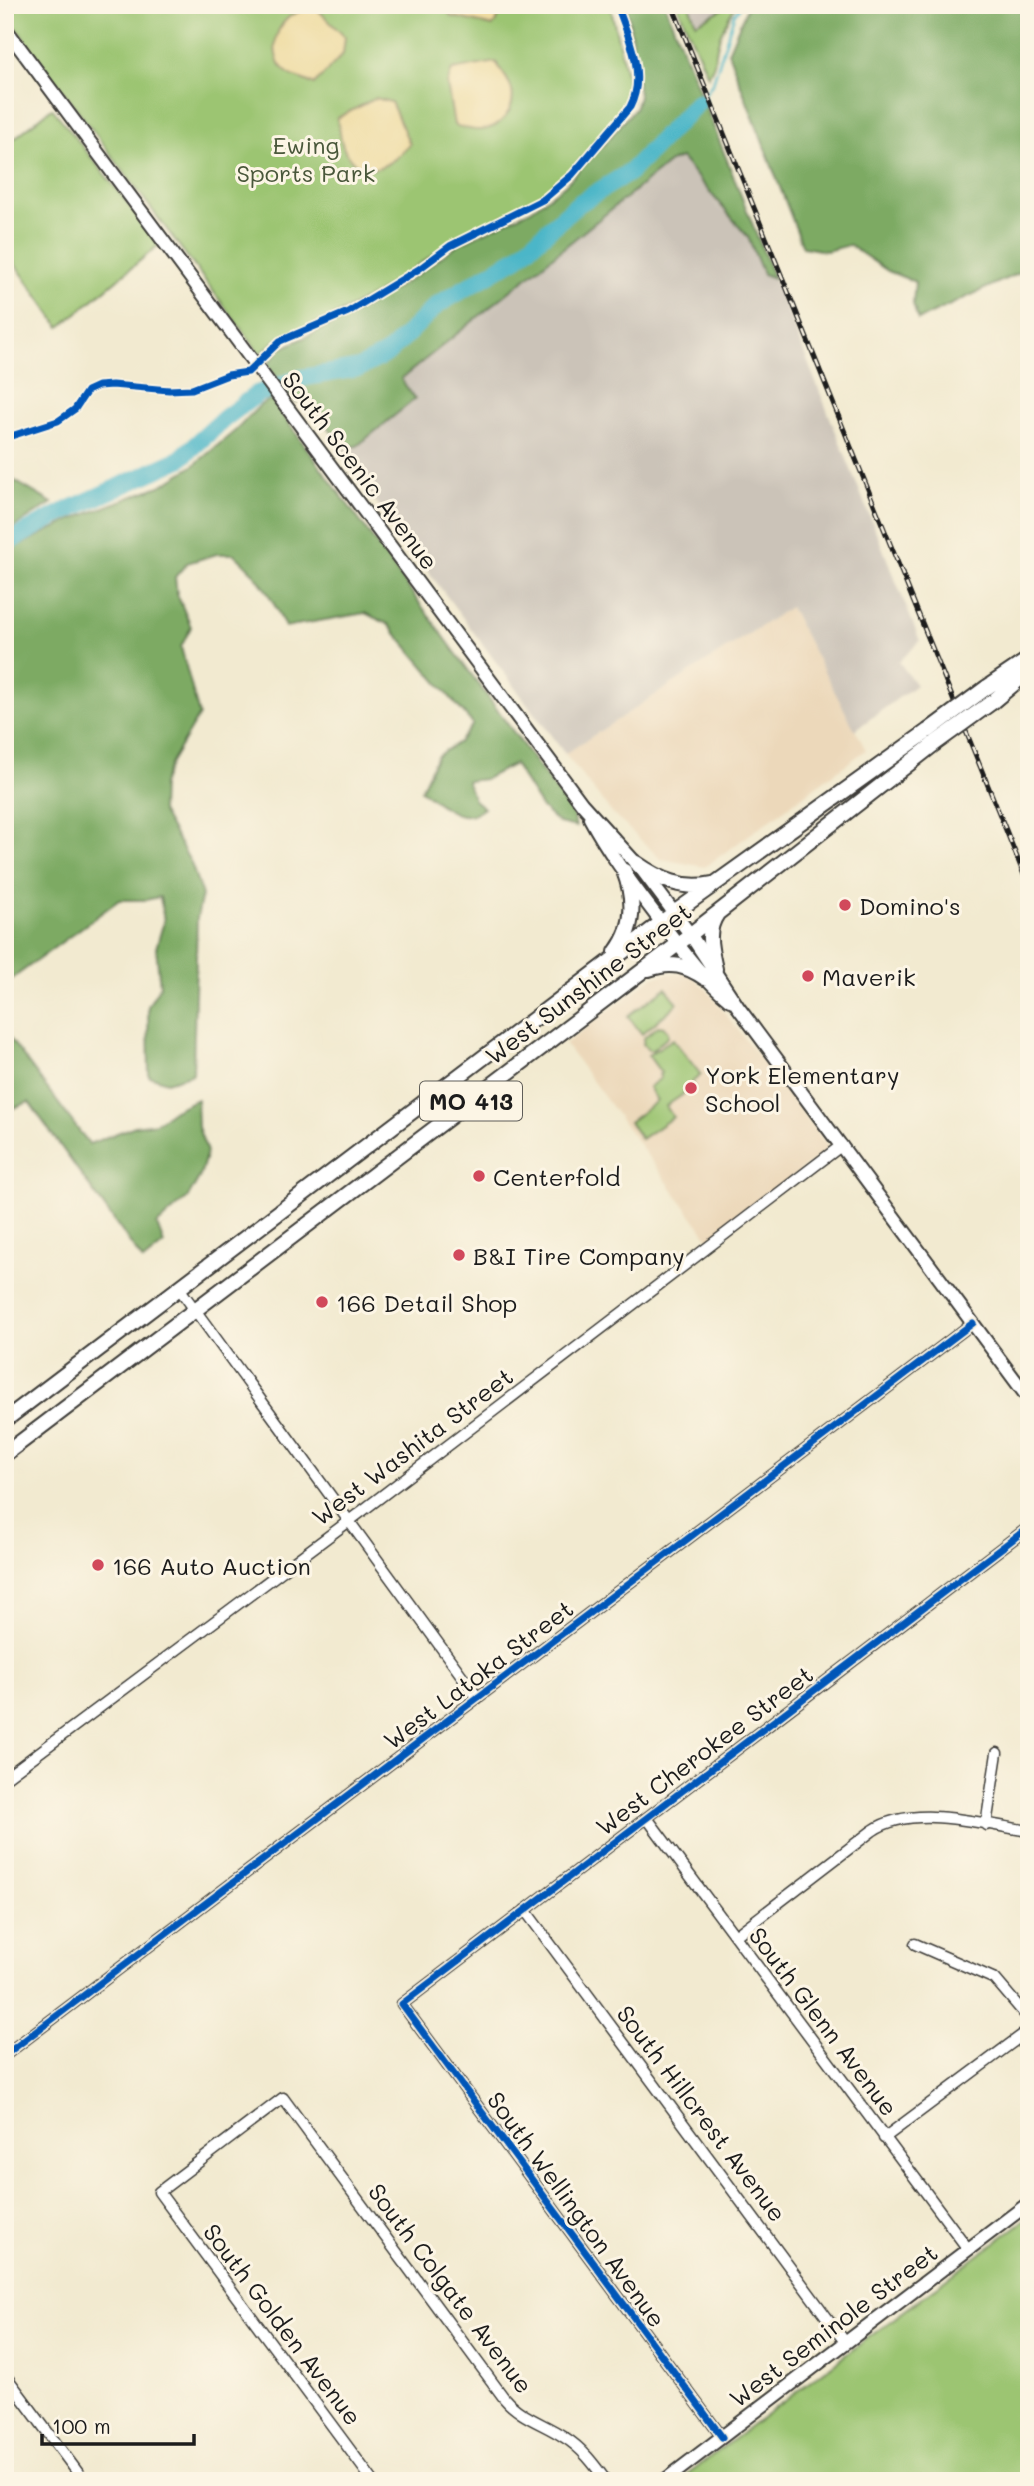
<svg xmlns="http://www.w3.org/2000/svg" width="1034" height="2486" viewBox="0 0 1034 2486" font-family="Mali,sans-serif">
<rect width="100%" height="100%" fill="#fcf5e5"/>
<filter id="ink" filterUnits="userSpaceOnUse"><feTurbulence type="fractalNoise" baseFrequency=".0143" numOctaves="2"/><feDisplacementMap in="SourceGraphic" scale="14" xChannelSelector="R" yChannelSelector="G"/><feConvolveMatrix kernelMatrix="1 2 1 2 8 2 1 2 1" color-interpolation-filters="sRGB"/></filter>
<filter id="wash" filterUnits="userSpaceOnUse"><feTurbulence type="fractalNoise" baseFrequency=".00686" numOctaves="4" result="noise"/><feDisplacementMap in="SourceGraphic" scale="28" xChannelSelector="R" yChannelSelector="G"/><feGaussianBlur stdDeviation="1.57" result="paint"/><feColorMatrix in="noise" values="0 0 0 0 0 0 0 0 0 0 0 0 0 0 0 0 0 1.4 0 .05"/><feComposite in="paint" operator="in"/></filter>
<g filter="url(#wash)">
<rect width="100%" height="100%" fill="#f2ead0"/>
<path fill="#ecd8ba" d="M790,607L866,750L705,867L661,859L612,813L565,754Z
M672,973L689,974L707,990L829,1148L710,1240L565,1044L653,977Z"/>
<path fill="#cbc3b8" d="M689,5H725L721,10L696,23Z
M680,158L748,237L763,274L774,278L920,641L899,662L916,685L855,730L790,607L565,754L337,450L357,446L415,399L401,379L670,162Z"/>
<path fill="#9cc572" stroke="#5c7047" stroke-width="2" d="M5,5H610L632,100L566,177L533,202L455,239L379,292L336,315L276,340L260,354L5,13Z
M677,5H689L696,23L721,10L725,5H736C729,17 721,29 718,43C714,58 717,62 708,76Z
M52,108L160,244L60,327L5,250V146Z
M666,988L678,1003L642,1034L628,1016Z
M658,1026L664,1027L668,1032V1037L652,1050H648L643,1044L644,1038Z
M673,1039L701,1075L692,1082L694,1087L666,1106L673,1117L641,1139L629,1122L657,1101L649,1087L661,1078L659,1075L661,1073L648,1055Z
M1029,2217V2481H678Z"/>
<path fill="#7daa64" stroke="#4c6340" stroke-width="2" d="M624,5H665L774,278L763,274L748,237L681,158L670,162L401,379L415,399L357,446L343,447L308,400L295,403L267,365L280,349L352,315L417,275L457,245L531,210L565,185L606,142L635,108L639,96L629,17Z
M748,5H1029V268L918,320L913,304L915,282L888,271L849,245L826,251L803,247L728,52Z
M271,399L573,814L576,827L559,823L542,808L514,764L485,779L467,781L474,800L484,808C461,827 440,804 421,790L437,756L459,742L473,724L388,624L365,613L285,627C271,595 260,577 234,554H217L187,563L175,577L177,594L191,627L181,647L199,715L171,762L162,784L161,811L191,863L202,895L197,918L193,1074L167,1082L149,1076L148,1006L160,986L156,948L164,921L160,897L145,900H119L5,984V552L71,520L162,485L193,466L236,430L260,405Z
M5,475L52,503L5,533Z
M5,1032L89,1144L135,1126L156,1123L174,1110L197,1099L198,1127L207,1152L200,1176L188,1197L157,1225L164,1244L143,1261L29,1102L9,1110L5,1105Z"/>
<path fill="#eeda9e" stroke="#857b5d" stroke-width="2" d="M313,5L345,37L343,54L314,85C306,79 296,79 288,73C270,60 272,32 288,18C295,12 305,10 313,5Z
M444,5H506L493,26L451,16Z
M496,62C501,72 510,80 512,91C516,110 500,128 481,130C472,131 462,127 454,125L447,84L452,70Z
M376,98L391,102L410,144C392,165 364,184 345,151C339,141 341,129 337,118Z"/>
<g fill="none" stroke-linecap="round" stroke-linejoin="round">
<path stroke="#4bb6c8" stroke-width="2.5" d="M698,102L713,83L734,15L741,5"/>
<path stroke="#4bb6c8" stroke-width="18" d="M5,544L53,517L180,459L225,418L257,394L301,378L359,368L388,353L437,305L518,257L578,204L630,172L698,102"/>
</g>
</g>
<g filter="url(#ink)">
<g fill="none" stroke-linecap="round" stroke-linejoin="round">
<g stroke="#3c3b37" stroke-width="13">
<path id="minor" d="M179,1288L478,1698
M5,1778L349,1521L842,1145
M647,1818L968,2249
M986,1825L997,1753
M525,1910L845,2342
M735,1936L872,1831C913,1803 982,1824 1029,1831
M915,1944L995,1979L1029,2019
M5,2055L973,1323
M884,2138L1029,2030
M5,2375L84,2481
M722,2437L402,2004L1029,1527
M373,2481L159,2192L283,2098L504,2398C521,2418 543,2423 564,2437C582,2448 594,2464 606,2481"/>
</g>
<g stroke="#3c3b37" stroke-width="16">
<path id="tertiary" d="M664,2481L1029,2203"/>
</g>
<g stroke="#3c3b37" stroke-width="16">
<path id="secondary" d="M5,28L582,804L642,870L690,934L738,1007L1029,1399
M590,818C609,854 634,886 658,918C680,947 701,977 730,1000"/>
</g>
<g stroke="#3c3b37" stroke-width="18">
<path id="primary" d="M986,688L1029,659
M992,702L1029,671
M636,863C660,880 683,890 712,884
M616,952C635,927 635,899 624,871
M649,969C671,961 686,965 705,978
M715,969C711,950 705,931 717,914
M5,1420L674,913L928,731
M5,1454L678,944L934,744"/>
</g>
<use href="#minor" stroke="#fff" stroke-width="10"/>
<use href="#tertiary" stroke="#fff" stroke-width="12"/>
<use href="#secondary" stroke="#fff" stroke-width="12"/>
<use href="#primary" stroke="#fff" stroke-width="14"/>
<g stroke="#1c1c1c" stroke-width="5">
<path id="rail" d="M672,5L1029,887"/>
</g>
<use href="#rail" stroke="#fcf5e5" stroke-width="2.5" stroke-dasharray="8" stroke-linecap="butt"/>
<g stroke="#3c3b37" stroke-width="18" stroke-linecap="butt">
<path id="primary-bridge" d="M928,731L986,688
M934,744L992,702"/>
</g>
<use href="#primary-bridge" stroke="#fff" stroke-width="14"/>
<g stroke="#fcf5e5" stroke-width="11">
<path id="cycleway" d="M5,438L58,421L75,409L87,391L98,386L112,385L169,390L192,389L228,375L248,372L280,341L348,312L419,269L450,246L544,199L572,175L630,107C647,75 628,36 617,5
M5,2055L973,1323
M722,2437L402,2004L1029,1527"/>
</g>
<use href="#cycleway" stroke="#0057b8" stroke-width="7"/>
</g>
</g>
<g fill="#d1495b" stroke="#fcf5e5" stroke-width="2.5">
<circle cx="845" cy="905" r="7"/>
<circle cx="808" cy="976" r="7"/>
<circle cx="691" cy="1088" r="7"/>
<circle cx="479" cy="1176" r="7"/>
<circle cx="459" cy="1255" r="7"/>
<circle cx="322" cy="1302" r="7"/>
<circle cx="98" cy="1565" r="7"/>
</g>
<g text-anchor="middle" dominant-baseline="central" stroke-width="6" stroke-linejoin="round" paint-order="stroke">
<rect fill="#fcf5e5" stroke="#5f5d58" stroke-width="2" x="420" y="1081.5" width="102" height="39" rx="5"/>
<g font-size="23" font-weight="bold" fill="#1c1c1c">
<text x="471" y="1101">MO 413</text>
</g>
<g font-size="24" fill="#49573a" stroke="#fcf5e5">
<text x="306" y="144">Ewing<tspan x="306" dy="28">Sports Park</tspan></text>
</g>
<g font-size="24" fill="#1c1c1c" stroke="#fcf5e5">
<text transform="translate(361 470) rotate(53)">South Scenic Avenue</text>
<text transform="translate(588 983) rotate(-37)">West Sunshine Street</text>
<text transform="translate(412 1446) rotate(-37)">West Washita Street</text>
<text transform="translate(478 1674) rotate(-37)">West Latoka Street</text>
<text transform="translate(704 1750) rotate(-37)">West Cherokee Street</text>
<text transform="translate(824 2021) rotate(53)">South Glenn Avenue</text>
<text transform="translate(702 2113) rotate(53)">South Hillcrest Avenue</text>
<text transform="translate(577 2209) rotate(54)">South Wellington Avenue</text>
<text transform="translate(451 2288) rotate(53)">South Colgate Avenue</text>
<text transform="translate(283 2324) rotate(53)">South Golden Avenue</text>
<text transform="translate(833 2325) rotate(-37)">West Seminole Street</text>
</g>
<g font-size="24" fill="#1c1c1c" stroke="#fcf5e5" text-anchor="start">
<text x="859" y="905">Domino's</text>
<text x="822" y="976">Maverik</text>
<text x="705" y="1074">York Elementary<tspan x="705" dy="28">School</tspan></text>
<text x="493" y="1176">Centerfold</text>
<text x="473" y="1255">B&amp;I Tire Company</text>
<text x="336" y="1302">166 Detail Shop</text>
<text x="112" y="1565">166 Auto Auction</text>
</g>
</g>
<rect width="1034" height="2486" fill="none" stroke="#fcf5e5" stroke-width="28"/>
<path d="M42 2434v10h152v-10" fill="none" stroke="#1c1c1c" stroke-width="3.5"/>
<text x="52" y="2434" font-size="21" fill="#1c1c1c" stroke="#fcf5e5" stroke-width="5" paint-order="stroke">100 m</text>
</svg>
